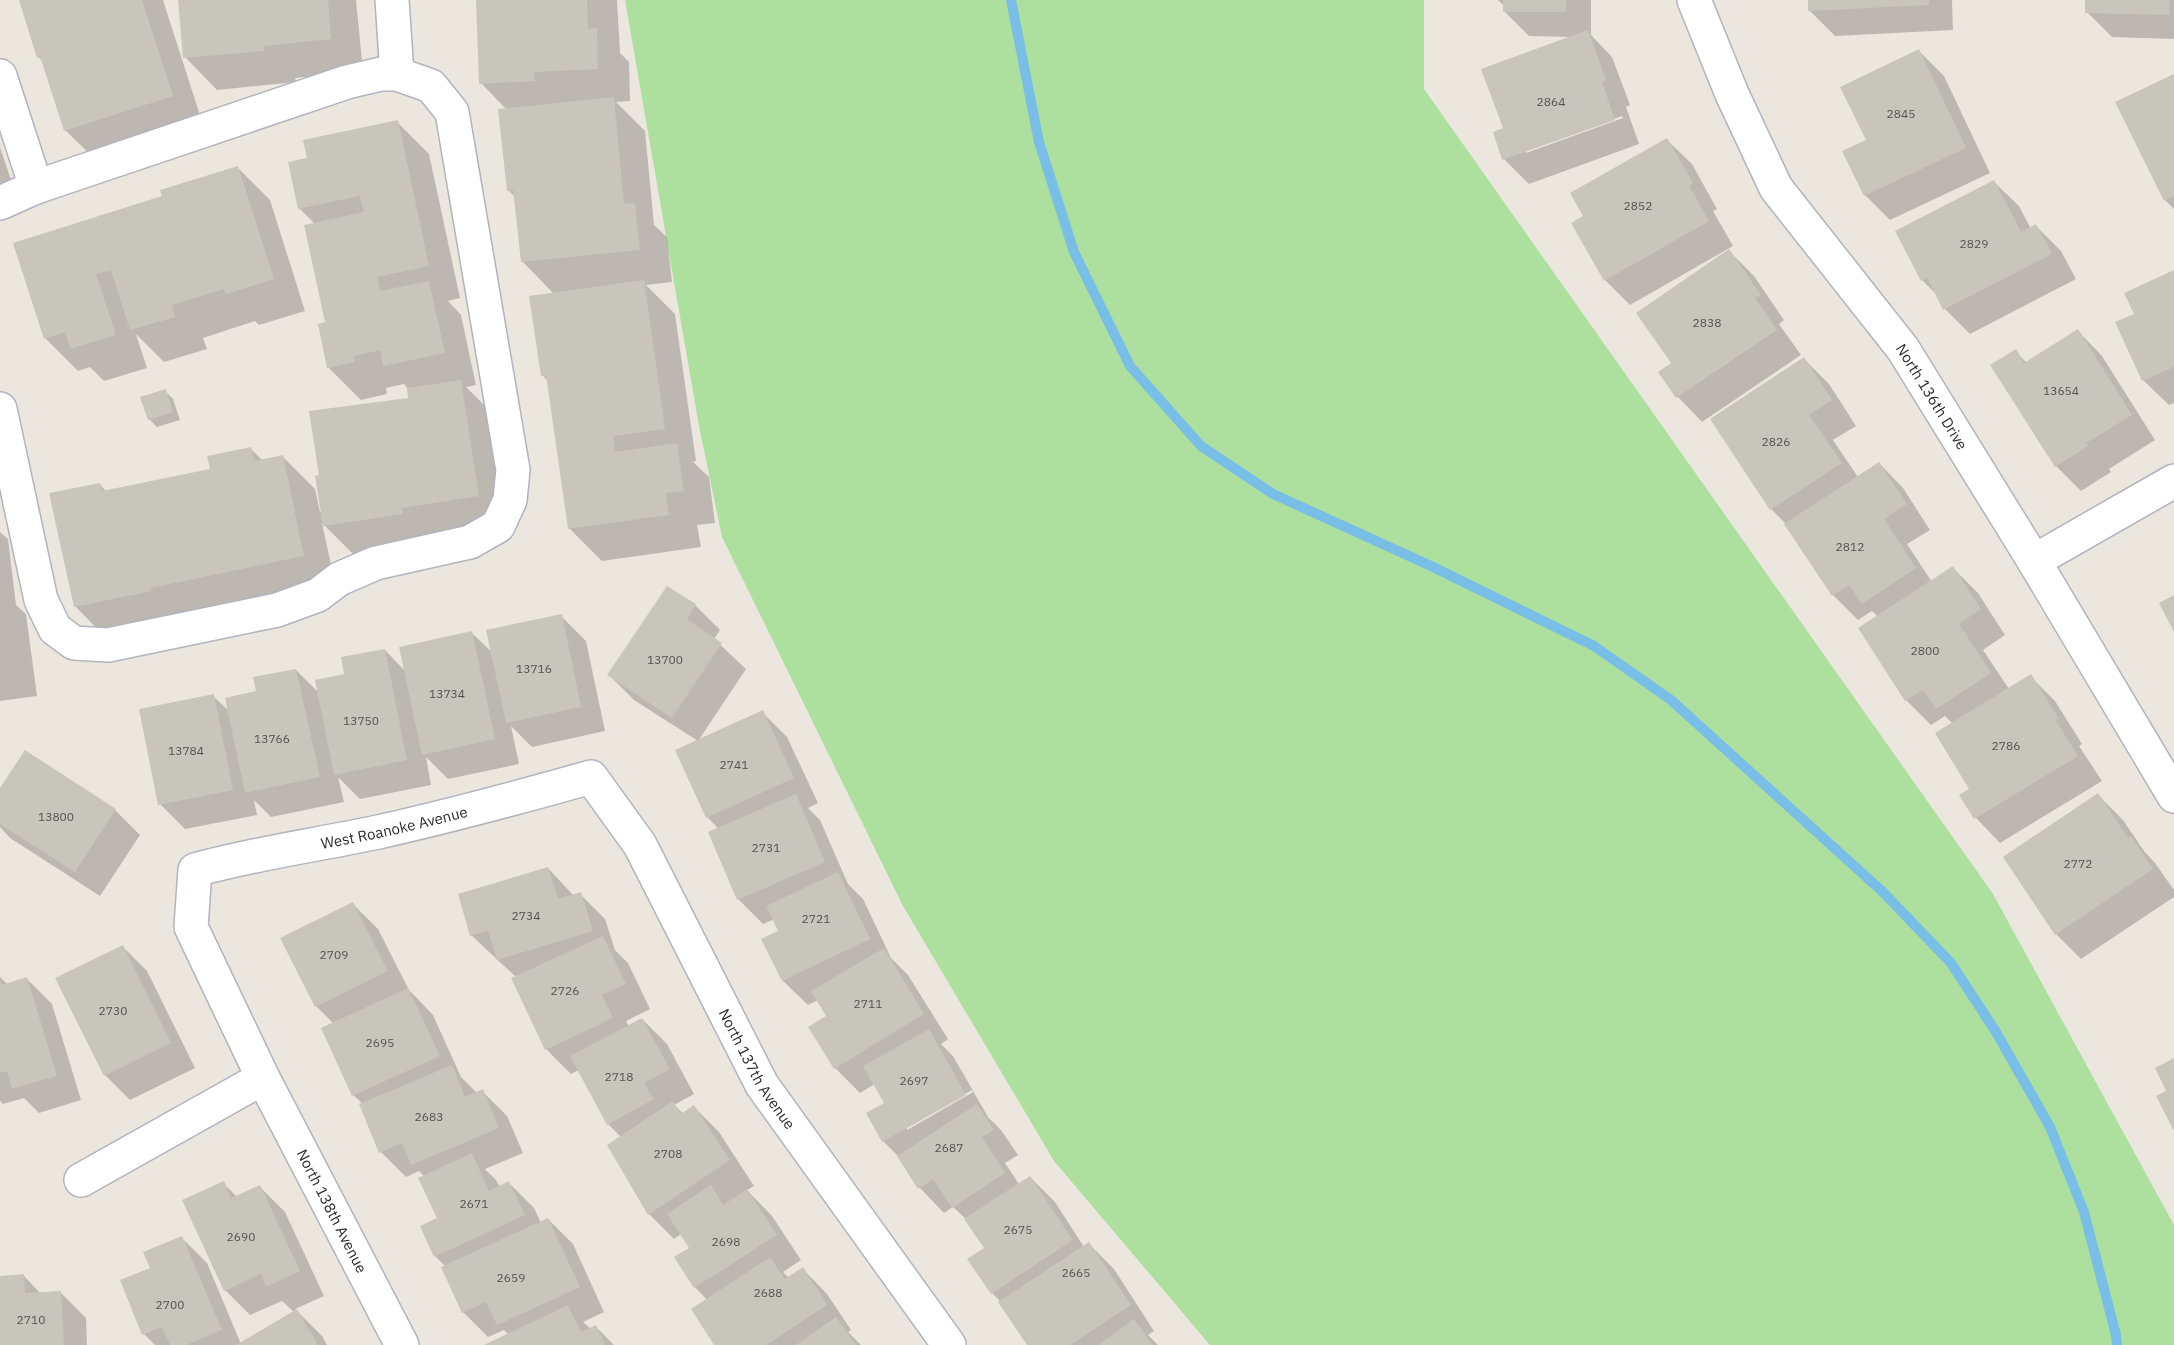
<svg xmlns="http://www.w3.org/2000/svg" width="2174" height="1345" viewBox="0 0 2174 1345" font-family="'IBM Plex Sans',sans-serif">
<rect width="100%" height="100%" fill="#ece7de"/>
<path fill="#addf9e" d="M625,0H1424V89L1993,894L2174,1225V1345H1210L1054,1161L903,906L722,537L699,426Z"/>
<path fill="#0003" fill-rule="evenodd" d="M20,0H163L204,128L98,162L65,130L44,62L38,57Z
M179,0H356L363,71L295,78L296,82L217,90L185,57Z
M478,0H624H617L620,53L629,62L630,101L616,102L645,131L654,225L667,237L672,282L646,285L675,314L696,461L693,462L709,477L715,523L697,525L701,547L602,561L569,528L549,382L542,375L554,294L522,261L515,197L508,190L507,110L481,83Z
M1498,0H1591V35L1612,57L1630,105L1626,107L1639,144L1529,184L1504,159L1505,129L1573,37L1529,36L1504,11V6ZM1622,116L1623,118L1526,153V150Z
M1809,0H1952L1953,30L1835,36L1810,11Z
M2087,0H2174V39L2112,37L2087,12Z
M1919,51L1944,76L1990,173L1890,220L1865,195L1868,141Z
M2174,76V209L2165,200Z
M397,122L429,154L460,298L448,301L461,315L476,385L466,387L493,414L510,528L357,558L322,523L336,588L107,639L75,606L99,484L107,492L212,470L251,449L263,461L282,456L315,489L320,512H322L410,400L408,389L404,384L386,388L387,394L361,400L328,367L327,324L315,224L299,208L309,159Z
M1667,140L1692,164L1717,209L1713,211L1733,246L1630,305L1605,280L1585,217Z
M0,147L17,198L0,203Z
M237,167L270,200L305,311L259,325L255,321L203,338L207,349L164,362L136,334L147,368L104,381L90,367L78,371L46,339L15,244L164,197Z
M1994,182L2019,206L2031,229L2036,226L2061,251L2076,279L1970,334L1945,309L1938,296L1922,280Z
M1729,251L1754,276L1784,320L1779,324L1801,355L1702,422L1678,397L1660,372L1673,364Z
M2174,272V403L2169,405L2144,381L2117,323L2136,314Z
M2078,331L2102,356L2155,440L2109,469L2111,472L2081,491L2056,466L2015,351L2027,363Z
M1804,359L1829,384L1856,426L1833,440L1858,477L1879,463L1903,488L1930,530L1907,544L1932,582L1953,568L1978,593L2005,635L1983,650L2009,689L2030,676L2055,701L2082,744L2079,746L2102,781L2000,843L1976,818L1961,796L1972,789L1953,724L1945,716L1931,725L1906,700L1878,617L1872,611L1858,620L1833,595L1785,523L1771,509Z
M165,391L173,399L180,420L157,427L149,419Z
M0,532L8,539L16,605L26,614L37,696L0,701Z
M667,588L695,605L720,630L714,639L746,669L698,741L634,700L609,675Z
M561,616L586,641L605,731L532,747L511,726L519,764L448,779L426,757L431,785L360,799L338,777L344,802L271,817L254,800L257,815L185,829L160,804L213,696L230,712L296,670L320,694L385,650L405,671L472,633L493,653Z
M762,712L787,737L818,803L808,808L820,820L848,884L863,899L891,958L908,975L948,1039L941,1044L953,1056L988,1117L1001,1130L1018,1155L1005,1163L1019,1184L1030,1177L1055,1202L1084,1247L1089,1244L1114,1269L1154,1331L1148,1335L1158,1345H1029L1001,1302L992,1293L986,1248L968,1221L953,1207L944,1213L920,1188L899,1157L883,1141L886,1104L875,1084L860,1093L835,1068L828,1017L818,1000L808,1005L783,981L780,931L775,919L763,924L738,899L719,829L707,817L677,751ZM972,1090L973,1092L907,1130V1126Z
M0,791L115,810L140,835L100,896L10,838L0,827Z
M2098,795L2123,820L2144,851L2155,863L2174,890V897L2081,959L2056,934Z
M548,868L574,896L580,894L605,919L615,950L628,963L650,1009L626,1021L629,1027L642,1019L667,1044L694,1094L674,1105L684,1114L694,1107L719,1132L754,1186L747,1190L772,1216L801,1260L783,1272L789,1278L803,1269L827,1294L851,1330L848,1332L861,1345H716L707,1300L695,1287L676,1258L691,1248L681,1234L674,1239L649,1214L621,1137L608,1124L579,1070L571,1074L546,1049L517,978L471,935Z
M353,904L378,929L409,990L433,1015L461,1077L477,1093L482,1091L507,1116L523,1153L485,1169L496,1180L500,1187L509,1183L534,1208L541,1223L548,1219L573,1244L604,1312L583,1322L591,1329L596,1327L614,1345H487L509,1335L504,1330L488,1337L463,1312L445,1266L436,1257L422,1227L439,1219L425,1177L419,1171L406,1177L381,1152L363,1104L353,1095L334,1024L316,1006Z
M122,946L147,971L195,1068L130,1100L105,1075Z
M0,977L8,985L27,979L52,1004L81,1100L39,1113L24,1098L3,1104L0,1101Z
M223,1183L237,1197L260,1187L285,1212L324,1296L295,1309L322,1336L327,1345H155L144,1334L152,1269L182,1238L207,1263L241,1344L294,1312L282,1301L250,1315L225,1290L184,1201Z
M24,1276L41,1294L61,1293L86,1318L87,1345H0V1277Z"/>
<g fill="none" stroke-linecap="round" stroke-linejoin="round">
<path stroke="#78bee7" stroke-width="10" d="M1011,0L1039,142L1074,252L1130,366L1201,446L1273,494L1431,566L1594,646L1671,700L1884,893L1951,963L1996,1032L2050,1127L2084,1212L2116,1335L2117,1345"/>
</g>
<path fill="#c8c5bc" d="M19,0H142L173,96L64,131L40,56L37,58Z
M178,0H328L331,39L264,46V51L183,58Z
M476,0H587L588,29L597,28L598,69L534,72L535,81L479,84Z
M1503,0H1566V12H1503Z
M1808,0H1929V5L1808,11Z
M2085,0H2170L2169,15L2085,13Z
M1588,30L1606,80L1602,82L1615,120L1502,160L1493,132L1503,128L1481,69Z
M1919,49L1966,148L1864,196L1842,151L1866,140L1840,87Z
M2174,74V196L2164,201L2115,102Z
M614,97L624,204L635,203L640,250L521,262L513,190L507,191L498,109Z
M398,120L429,266L377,277L380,291L429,281L445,353L383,366L380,350L354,356L355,362L327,368L318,324L325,322L304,225L364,212L360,196L298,209L288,162L307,158L303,140Z
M1667,138L1693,183L1689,186L1709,221L1604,281L1571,223L1583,216L1570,193Z
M238,166L274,279L226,294L224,289L172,305L175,317L130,330L111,270L96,274L116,335L70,349L65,332L44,339L13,243L162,196L160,190Z
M1994,180L2021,232L2036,224L2052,254L1943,310L1927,277L1921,281L1895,231Z
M1729,249L1761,295L1755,298L1777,330L1676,398L1658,372L1671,363L1636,313Z
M2174,270V367L2142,381L2115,322L2134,314L2124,293Z
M644,280L665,429L613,436L615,452L677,443L684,491L666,493L669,515L568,529L546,375L541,376L529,296Z
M2078,329L2132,415L2086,443L2088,446L2055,467L1990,365L2016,349L2024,363Z
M1804,357L1832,400L1809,415L1842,463L1770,510L1710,419Z
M461,380L479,496L402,508L403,514L323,526L315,476L319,475L309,411L408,398L407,388Z
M166,389L173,412L148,420L140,397Z
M251,447L254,461L283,455L304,556L151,588L152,591L74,607L49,493L100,483L102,491L210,469L207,456Z
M1879,462L1907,504L1884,519L1916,568L1862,604L1849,585L1832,596L1784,524Z
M1953,566L1981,609L1959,624L1991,673L1936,709L1923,690L1905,701L1858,628Z
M667,586L696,604L687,619L722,643L672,718L607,675Z
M2174,595V632L2159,603Z
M562,614L581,707L506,723L486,630Z
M472,631L495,739L422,755L399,647Z
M385,649L407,760L334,775L315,680L344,674L341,657Z
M296,669L320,777L245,793L225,698L256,691L253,677Z
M2031,674L2059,719L2056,721L2078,756L1974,819L1959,795L1969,789L1935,733Z
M214,694L233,790L158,805L139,709Z
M763,710L794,778L706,818L675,750Z
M25,750L116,809L75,872L0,824V788Z
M2098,793L2128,838L2131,836L2153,869L2055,935L2003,857Z
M796,794L825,862L737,900L708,832Z
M548,867L558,899L581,892L593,931L497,960L488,931L470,936L458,894Z
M838,872L870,939L782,981L761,939L778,931L766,906Z
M353,902L388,971L315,1007L280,938Z
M603,936L626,984L602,995L613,1018L545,1050L511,978Z
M123,945L171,1043L104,1076L55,978Z
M884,948L924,1014L834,1069L808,1027L826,1016L811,991Z
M27,977L57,1076L12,1089L7,1071L0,1073V980L2,985Z
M408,988L440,1056L352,1096L321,1028Z
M642,1018L670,1069L644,1083L654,1099L607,1125L570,1056Z
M929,1029L966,1095L882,1142L866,1113L884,1103L863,1066Z
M2174,1058V1131L2156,1096L2166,1091L2155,1068Z
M452,1065L465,1097L483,1089L499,1128L411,1165L402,1143L379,1153L359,1104Z
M673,1101L681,1114L694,1105L730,1160L648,1215L607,1145Z
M977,1104L994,1130L982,1137L1005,1173L952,1208L933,1179L918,1189L897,1156Z
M472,1153L489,1191L509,1181L525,1215L434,1257L420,1226L437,1218L418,1178Z
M1030,1176L1073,1240L991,1294L967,1259L984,1248L964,1219Z
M224,1181L231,1198L260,1185L300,1271L266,1287L261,1274L224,1291L182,1200Z
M711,1185L723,1205L747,1189L777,1235L694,1288L674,1257L689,1248L667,1214Z
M548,1218L580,1287L497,1325L486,1302L462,1313L441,1267Z
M182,1236L222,1330L186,1345H170L162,1327L142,1335L120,1280L150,1268L143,1252Z
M1089,1242L1131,1305L1070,1345H1027L998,1302Z
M770,1257L785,1279L803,1267L827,1305L766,1345H714L691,1309Z
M24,1274L25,1293L61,1291L64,1345H0V1276Z
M568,1305L581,1332L596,1325L605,1345H484Z
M297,1309L318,1345H236Z
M836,1317L856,1345H796Z
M1134,1319L1153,1345H1098Z"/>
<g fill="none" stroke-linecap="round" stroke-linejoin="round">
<g stroke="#b1b3be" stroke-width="36">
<g id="minor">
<path d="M392,0L397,74"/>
<path id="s1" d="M1694,0L1732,94L1776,188L1903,349L2034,561L2174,796"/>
<path d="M0,76L36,187"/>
<path d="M0,203L36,187L347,82L381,74H397L431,86L452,112L513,470L510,500L498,526L470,542L376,563L339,579L318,595L277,610L108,645L74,643L55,629L41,600L0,409"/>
<path d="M2034,561L2174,481"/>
<path d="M81,1180L263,1078"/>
<path id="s2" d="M402,1345L263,1078L191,927L195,870C256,853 317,845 378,832C450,816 520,797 591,777L640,845L762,1085L949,1345"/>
</g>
</g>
<use href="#minor" stroke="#fff" stroke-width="33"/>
</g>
<g text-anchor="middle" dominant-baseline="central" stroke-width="4.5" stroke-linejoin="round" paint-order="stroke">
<g font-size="12" fill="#52524f">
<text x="1551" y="101">2864</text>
<text x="1901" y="113">2845</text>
<text x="1638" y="205">2852</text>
<text x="1974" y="243">2829</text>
<text x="1707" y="322">2838</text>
<text x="2061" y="390">13654</text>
<text x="1776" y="441">2826</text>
<text x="1850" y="546">2812</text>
<text x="1925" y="650">2800</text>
<text x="665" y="659">13700</text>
<text x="534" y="668">13716</text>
<text x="447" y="693">13734</text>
<text x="361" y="720">13750</text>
<text x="272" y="738">13766</text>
<text x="2006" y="745">2786</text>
<text x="186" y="750">13784</text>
<text x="734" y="764">2741</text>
<text x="56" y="816">13800</text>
<text x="766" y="847">2731</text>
<text x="2078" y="863">2772</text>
<text x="526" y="915">2734</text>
<text x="816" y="918">2721</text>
<text x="334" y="954">2709</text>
<text x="565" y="990">2726</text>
<text x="868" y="1003">2711</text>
<text x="113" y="1010">2730</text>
<text x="380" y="1042">2695</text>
<text x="619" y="1076">2718</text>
<text x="914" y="1080">2697</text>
<text x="429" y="1116">2683</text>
<text x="949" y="1147">2687</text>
<text x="668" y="1153">2708</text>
<text x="474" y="1203">2671</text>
<text x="1018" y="1229">2675</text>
<text x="241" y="1236">2690</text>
<text x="726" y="1241">2698</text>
<text x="1076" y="1272">2665</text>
<text x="511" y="1277">2659</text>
<text x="768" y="1292">2688</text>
<text x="170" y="1304">2700</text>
<text x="31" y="1319">2710</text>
</g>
<g font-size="15" fill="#2b2b2b" stroke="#fff">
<text stroke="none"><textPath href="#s1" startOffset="466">North 136th Drive</textPath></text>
<text stroke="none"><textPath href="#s2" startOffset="729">West Roanoke Avenue</textPath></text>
<text stroke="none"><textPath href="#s2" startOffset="1269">North 137th Avenue</textPath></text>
<text transform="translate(332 1211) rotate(63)">North 138th Avenue</text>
</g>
</g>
</svg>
